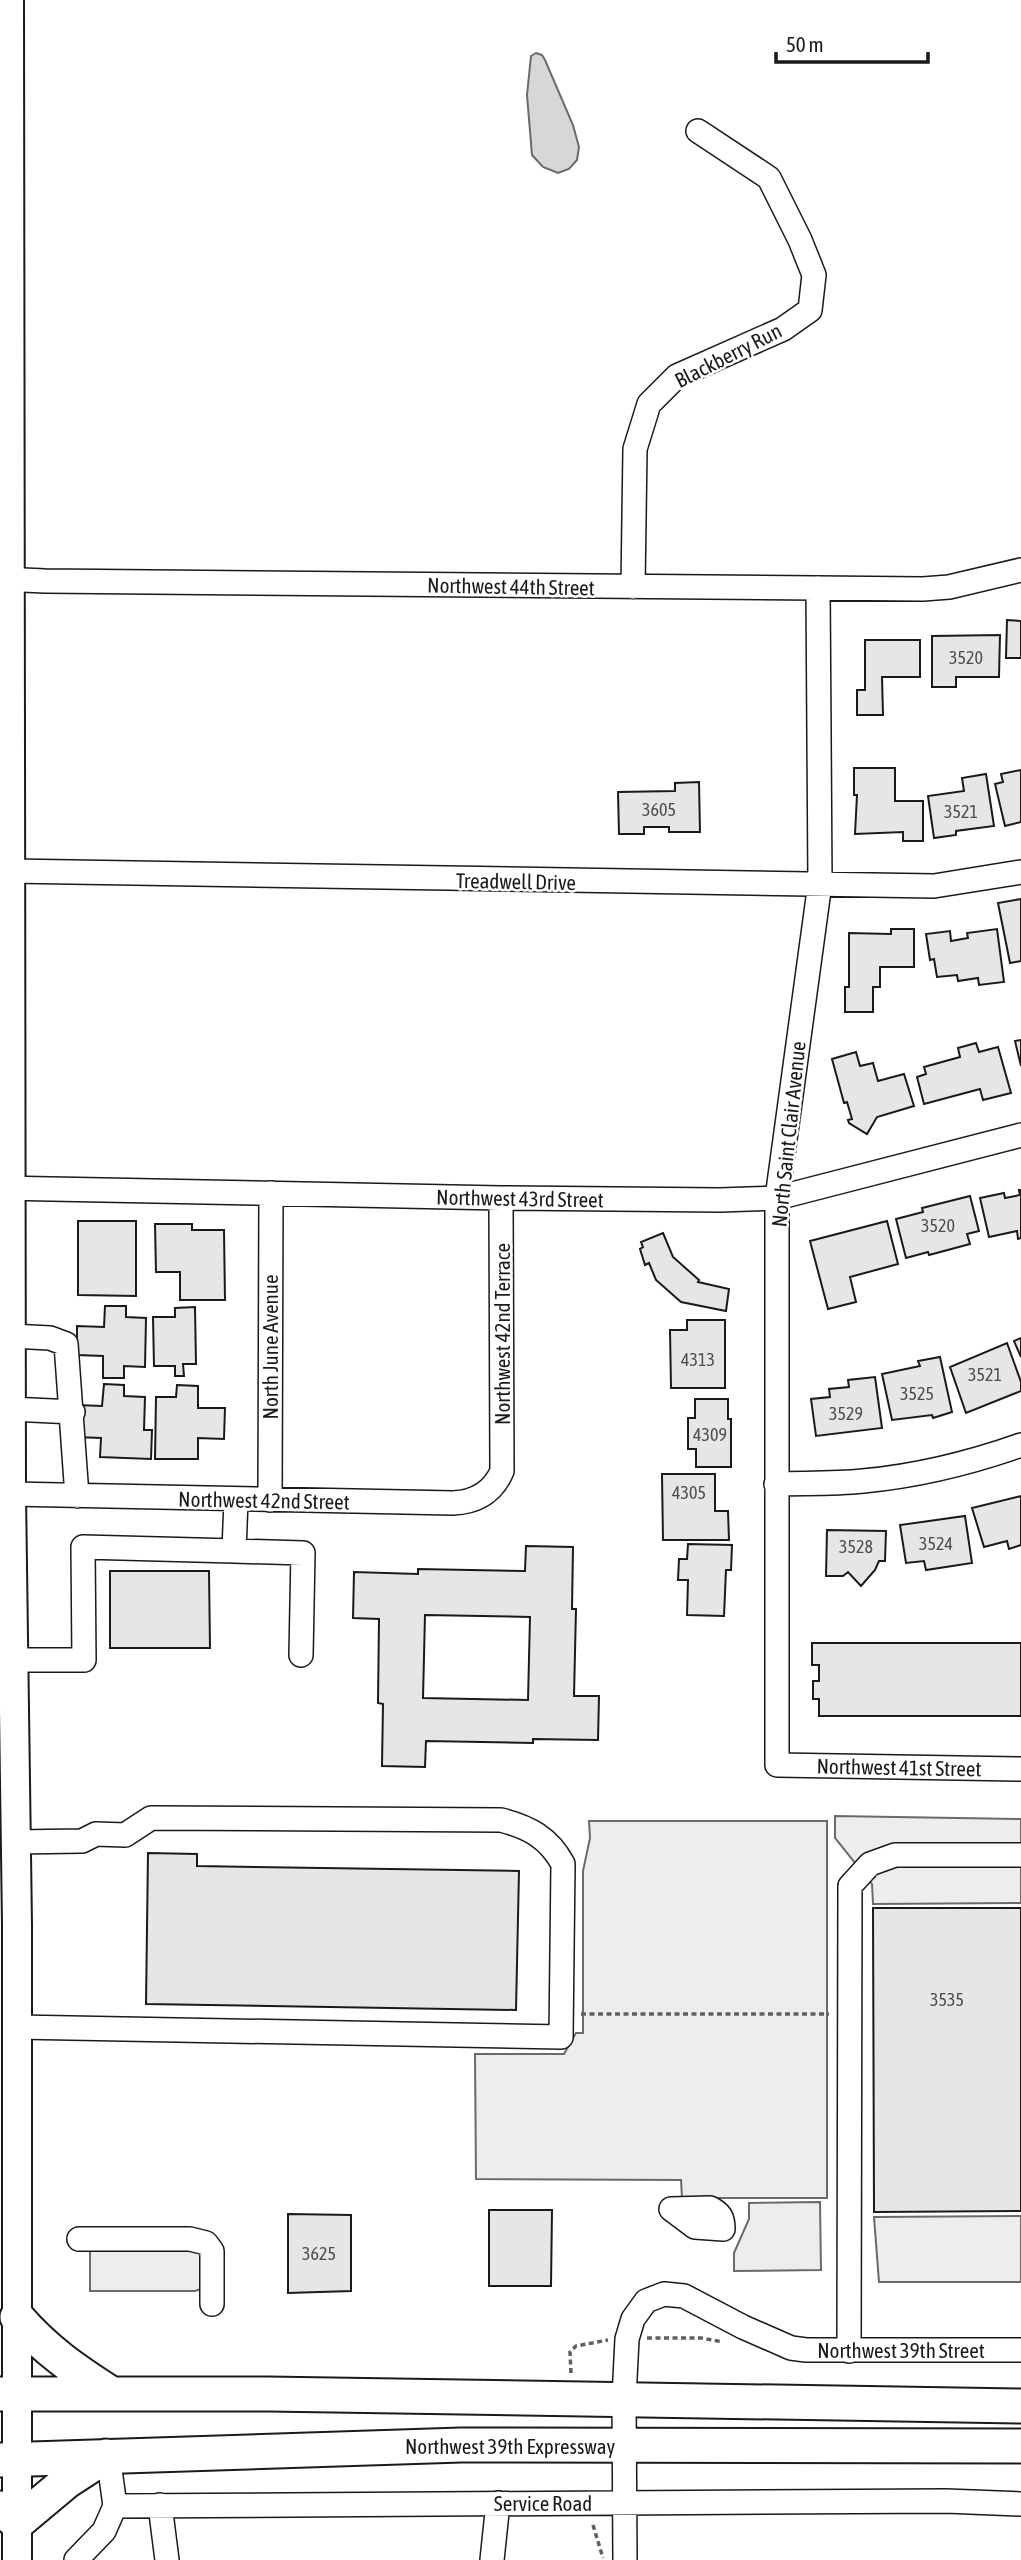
<svg xmlns="http://www.w3.org/2000/svg" width="1021" height="2560" viewBox="0 0 1021 2560" font-family="'Asap Condensed',sans-serif">
<rect width="100%" height="100%" fill="#fff"/>
<path fill="#ededed" stroke="#6a6a6a" stroke-width="2" d="M835,1816L1021,1819V1903L873,1904L872,1884L835,1838Z
M589,1821H827V2198H682L681,2180L476,2179L475,2054H564L576,2033H583V1871L590,1838Z
M820,2202L821,2270L734,2271V2253L749,2219V2203Z
M1021,2216V2282H879L874,2217Z
M199,2250L207,2254L201,2289L195,2291H90V2251Z"/>
<path fill="#d7d7d7" stroke="#6a6a6a" stroke-width="2" d="M536,53L542,55L545,60L573,125L579,147L577,160L569,169L558,173L543,167L532,155L527,95L531,56Z"/>
<path fill="#e6e6e6" stroke="#1a1a1a" stroke-width="2" fill-rule="evenodd" d="M1007,620L1021,621V658H1006Z
M1000,635L999,677H956V687H932V636Z
M865,640H920V677H882L883,715H857V690H865Z
M854,768H895V801H923V841H903V832L855,834L857,795H854Z
M1021,770V822L1005,826L995,784L1003,782L1001,774Z
M986,774L994,826L956,831V835L934,838L928,796L964,791L962,778Z
M699,782L700,832H669V827H644V834H619L618,792L675,791V783Z
M1021,899V961L1010,963L998,903Z
M891,929H914V967H880V987H873V1012H845V987H849V933L891,934Z
M997,929L1004,982L979,985L978,978L958,981L957,975L937,977L934,959L930,960L926,934L950,931L951,941L968,938L967,933Z
M1021,1040V1066L1015,1041Z
M976,1043L979,1052L998,1047L1011,1093L983,1100L980,1089L924,1104L917,1077L926,1074L924,1067L960,1057L958,1048Z
M856,1052L860,1066L873,1063L878,1081L904,1074L914,1106L877,1117L867,1134L849,1123L848,1120L852,1119L847,1102L844,1103L832,1059Z
M1019,1190H1021V1238L1018,1239L1017,1231L989,1237L980,1198L1004,1193L1005,1198L1020,1195Z
M970,1196L979,1231L967,1234L970,1244L929,1255L928,1252L906,1258L896,1219L923,1212L922,1208Z
M78,1221H136V1296L78,1295Z
M887,1221L898,1264L850,1277L856,1302L828,1309L810,1241Z
M155,1224H192V1230H224L225,1300H180V1272H156Z
M663,1233L673,1257L699,1280L698,1282L729,1289L726,1311L681,1302L656,1280L649,1263L645,1265L640,1249L643,1247L641,1242Z
M105,1306H126V1317L146,1318L145,1367L124,1366V1378H103V1356L77,1355V1326L104,1327Z
M195,1307L196,1364H183L184,1376H175V1366H154L153,1317H175V1308Z
M687,1320H725V1388H671L670,1330H687Z
M1021,1338V1357L1014,1341Z
M1007,1343L1021,1382V1391L966,1413L950,1367Z
M940,1357L952,1412L933,1418L932,1415L892,1420L882,1374L920,1366L918,1361Z
M875,1377L882,1428L816,1436L811,1399L830,1397L829,1389L849,1387L848,1380Z
M104,1384L124,1385V1396L145,1397L144,1430H152L151,1459L100,1457L101,1438L75,1437L77,1405L102,1406Z
M177,1385L198,1386V1408H225L224,1439L198,1438V1459H155L156,1397H176Z
M695,1399H728V1419H731V1467H696V1449H688V1418H695Z
M662,1474H715V1511H728L729,1540H663Z
M1021,1496V1545L1009,1549L1007,1541L984,1547L972,1508Z
M965,1516L972,1563L926,1570L924,1561L906,1563L900,1525Z
M827,1530L886,1531L885,1561H879L875,1570L861,1586L848,1572L843,1576H826Z
M688,1544L732,1545L731,1570H726L724,1616L687,1615L688,1580H678L679,1559H687Z
M526,1546L573,1547L572,1609H576L574,1696H599L598,1740L533,1739V1743L426,1741L425,1767L382,1766L383,1704L378,1703L379,1619L353,1618L354,1572L418,1574V1569L525,1571ZM425,1615L530,1617L528,1700L423,1698Z
M110,1571H209L210,1648H110Z
M812,1643H1021V1716H819V1699H813V1681H819V1665H812Z
M148,1853L197,1854V1866L519,1871L516,2010L146,2004Z
M873,1908H1021V2211L874,2212Z
M489,2210H552L551,2286H489Z
M288,2214L351,2215V2291L288,2293Z"/>
<g fill="none" stroke-linecap="round" stroke-linejoin="round">
<g stroke="#1a1a1a" stroke-width="26">
<path id="minor" d="M0,579L45,581L923,589L949,587L1021,570
M633,587L635,449L649,404L677,376L783,329L810,310L814,275L800,240L769,178L698,131
M818,588L820,883L777,1198V1765L1021,1769
M10,871L934,886L1021,872
M0,1188L501,1198L720,1200L777,1198L1021,1135
M11,1336L50,1338L66,1344L77,1496
M11,1409L73,1412
M776,1484C805,1483 834,1484 863,1481C917,1476 970,1463 1021,1445
M11,1494L453,1503C476,1502 493,1492 502,1471L501,1198
M236,1500L234,1551L303,1553L301,1655
M270,1500L271,1193
M12,1660H84L83,1547L234,1551
M15,1842L82,1841L96,1834L125,1835L151,1818L501,1820C529,1827 549,1838 563,1864L561,2037L17,2027
M710,2208C720,2213 723,2217 723,2229L695,2227L671,2209Z
M79,2239H190L206,2243L212,2251V2304
M849,2351L850,1886L870,1864L895,1855H1021
M108,2455L115,2506L946,2501L1021,2504
M160,2505L167,2560
M76,2560L104,2531L115,2506
M492,2560L498,2503
M625,2560L624,2398L627,2339L633,2319L646,2301L664,2294L684,2296L743,2327L791,2348L806,2350H1021"/>
</g>
<g stroke="#1a1a1a" stroke-width="32">
<path id="major" d="M9,0L11,1494L17,1925V2560"/>
</g>
<g stroke="#1a1a1a" stroke-width="37">
<path id="highway" d="M17,2317C45,2350 76,2371 112,2394
M0,2394H268L1021,2406
M0,2460L461,2445L1021,2446
M0,2508L17,2523L66,2482L106,2456"/>
</g>
<path stroke="#5f5f5f" stroke-width="3.5" stroke-dasharray="5 3.5" stroke-linecap="butt" d="M581,2014H829
M647,2338H701L723,2342
M571,2373L570,2352L576,2346L608,2340
M593,2525L603,2558"/>
<use href="#minor" stroke="#fff" stroke-width="23"/>
<use href="#major" stroke="#fff" stroke-width="28"/>
<use href="#highway" stroke="#fff" stroke-width="33"/>
</g>
<g text-anchor="middle" dominant-baseline="central" stroke-width="5" stroke-linejoin="round" paint-order="stroke">
<g font-size="18" fill="#4d4d4d">
<text x="966" y="657">3520</text>
<text x="659" y="809">3605</text>
<text x="961" y="811">3521</text>
<text x="938" y="1225">3520</text>
<text x="698" y="1359">4313</text>
<text x="985" y="1374">3521</text>
<text x="917" y="1393">3525</text>
<text x="846" y="1413">3529</text>
<text x="710" y="1434">4309</text>
<text x="689" y="1492">4305</text>
<text x="936" y="1543">3524</text>
<text x="856" y="1546">3528</text>
<text x="947" y="1999">3535</text>
<text x="319" y="2253">3625</text>
</g>
<g font-size="21" fill="#1a1a1a" stroke="#fff">
<text transform="translate(728 355) rotate(-27)">Blackberry Run</text>
<text transform="translate(511 586) rotate(1)">Northwest 44th Street</text>
<text transform="translate(516 881) rotate(1)">Treadwell Drive</text>
<text transform="translate(788 1134) rotate(-84)">North Saint Clair Avenue</text>
<text transform="translate(520 1198) rotate(1)">Northwest 43rd Street</text>
<text transform="translate(502 1334) rotate(-90)">Northwest 42nd Terrace</text>
<text transform="translate(270 1347) rotate(-90)">North June Avenue</text>
<text transform="translate(264 1500) rotate(1)">Northwest 42nd Street</text>
<text transform="translate(899 1767) rotate(1)">Northwest 41st Street</text>
<text x="901" y="2350">Northwest 39th Street</text>
<text x="510" y="2446">Northwest 39th Expressway</text>
<text x="543" y="2503">Service Road</text>
</g>
</g>
<path d="M776 52v10h152v-10" fill="none" stroke="#1a1a1a" stroke-width="3.5"/>
<text x="786" y="52" font-size="21" fill="#1a1a1a" stroke="#ffffff" stroke-width="5" paint-order="stroke">50 m</text>
</svg>
